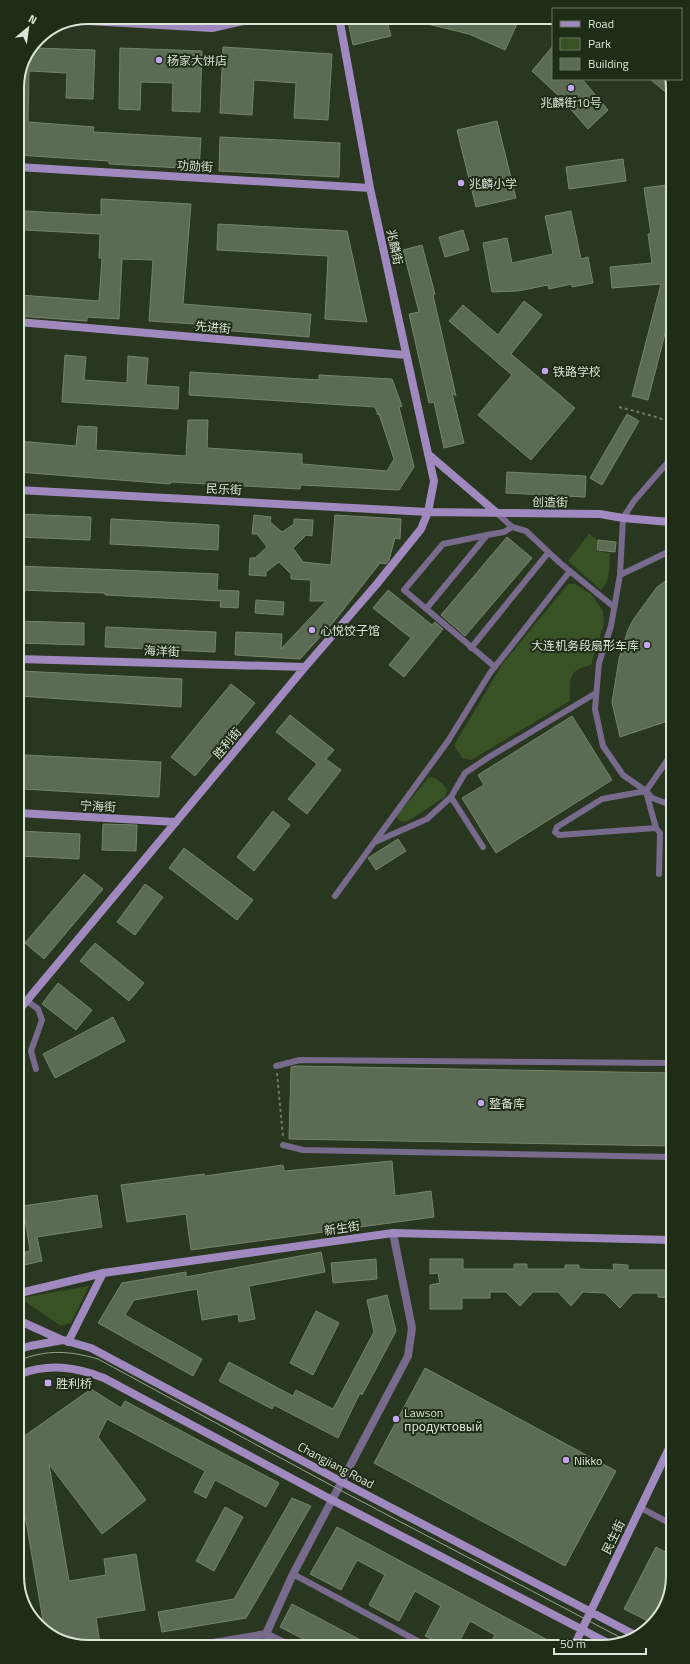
<svg xmlns="http://www.w3.org/2000/svg" width="690" height="1664" viewBox="0 0 690 1664" font-family="'Titillium Web','Noto Sans SC',sans-serif">
<rect width="100%" height="100%" fill="#293620"/>
<path fill="#385125" d="M589,534L597,540L596,551L610,553C609,566 611,581 601,590L568,561Z
M568,584H575L591,594L603,611L604,624L591,665C567,670 570,680 570,701L471,760L462,758L454,745L503,663Z
M429,777C436,777 443,783 447,790L445,797L408,821C403,822 400,822 397,818L398,814Z
M89,1286L71,1323L61,1326L20,1298Z"/>
<path fill="#5c6b53" stroke="#75846b" d="M347,17H386L391,36L353,45Z
M415,17H502L517,24L505,50L469,34L415,21Z
M553,46V79H582L608,110L588,129L561,98L532,71Z
M223,47L332,54L328,120L294,118L296,83L254,80L252,115L220,113Z
M34,48L95,50L93,99L66,98L67,73L29,71L28,122L94,127L93,132L201,138L199,169L109,164V161L17,155V84Z
M120,48L202,51L200,112L172,111L173,83L141,82L140,110L119,109Z
M650,79H669V95Z
M497,121L516,198L476,207L457,130Z
M220,137L340,143L339,177L219,171Z
M623,159L626,181L569,189L566,167Z
M666,185L670,215V314L648,400L632,396L661,284L612,288L610,267L652,263L648,234H651L644,188Z
M101,199L191,204L183,304L311,314L309,337L194,328L195,324L149,321L153,260L122,259L119,319L87,317V321L18,316L20,295L99,301L102,258H99L100,234L24,230L25,211L101,215Z
M571,211L581,259L588,257L593,283L572,287V284L549,289L548,285L518,291L492,292L483,243L507,238L512,263L553,254L545,216Z
M218,224L347,231L367,322L325,319L328,256L217,250Z
M463,230L469,250L445,257L439,237Z
M422,245L435,294L433,295L456,396L452,393L464,443L444,448L434,402L429,403L409,314L419,312L403,250Z
M524,301L542,315L511,354L575,408L531,460L478,415L512,375L449,321L463,305L498,335Z
M65,355L86,357L84,380L127,383L128,356L148,358L146,385L179,387L178,409L62,402Z
M190,372L319,380V375L392,379L402,406L399,407L414,467L399,490L301,485L300,489L171,482L170,484L18,472V441L76,446L78,426L97,427L96,450L186,456L188,420H208L207,448L302,454V464L387,471L394,459L379,414L378,415L375,407L189,395Z
M627,414L639,421L602,485L590,478Z
M507,472L586,476L585,497L506,493Z
M18,514L91,517L90,540L18,537Z
M254,515L271,517L270,522L282,532L294,524V519L313,520L312,536L306,535L293,548L303,562L331,565L335,515L401,519L400,539L395,538L389,560L386,564L380,563L332,624L300,659L235,655L236,632L282,634L281,649L326,601H310L311,580L291,579V574L279,562L266,572V576L249,575L250,558H255L267,547L257,534H252Z
M111,519L219,525L218,550L110,544Z
M507,537L532,558L465,636L441,615Z
M598,540L616,542L615,552L597,550Z
M18,566L218,574L217,590L239,591L238,608L220,607L221,601L105,595V593L18,590Z
M671,577V720L620,737L612,702L619,659L628,630L633,620L657,587Z
M388,590L432,625L435,622L443,629L404,677L389,665L411,638L373,608Z
M256,600L284,602L283,615L255,613Z
M18,621L84,623V645L18,643Z
M106,627L216,632L215,652L105,647Z
M21,671L182,679L181,707L19,696Z
M231,684L255,703L195,776L171,757Z
M290,715L334,750L326,759L341,770L307,814L288,799L317,764L276,732Z
M572,716L612,780L496,853L462,798L484,785L478,775Z
M25,755L161,762L159,797L23,789Z
M273,811L290,825L254,871L237,857Z
M103,824L137,825L136,851L102,850Z
M19,831L80,834L79,859L19,856Z
M398,839L406,851L376,870L368,858Z
M184,848L253,900L237,920L169,868Z
M84,874L103,889L44,959L25,943Z
M145,884L163,897L135,935L117,922Z
M95,943L144,983L129,1001L80,961Z
M58,983L92,1010L76,1030L42,1004Z
M113,1017L125,1041L55,1078L43,1054Z
M296,1066L672,1073V1146L289,1139L291,1067Z
M392,1161L395,1196L431,1191L434,1217L191,1250L186,1214L127,1222L121,1185L204,1174L205,1176L283,1165L284,1171Z
M97,1195L102,1227L37,1237L42,1261L20,1266V1253L30,1251L23,1206Z
M321,1252L325,1272L249,1286L255,1319L239,1322L238,1314L202,1320L197,1289L134,1300L125,1315L202,1359L193,1376L98,1323L122,1283L186,1272V1277Z
M376,1259L377,1279L333,1283L331,1263Z
M430,1259H463V1269H514V1264H527V1269H565V1265H579V1269L614,1270L613,1264L628,1265V1270H672V1298L658,1297V1293H633L620,1308L605,1293L583,1292L571,1306L558,1292H533L520,1306L506,1292H490V1298H462V1309H430V1285L440,1283L438,1273L430,1274Z
M387,1295L396,1331L362,1395L360,1393L338,1438L274,1405L272,1409L219,1381L229,1362L293,1396L296,1390L333,1409L374,1332L367,1300Z
M316,1311L339,1323L313,1375L290,1363Z
M425,1368L616,1471L565,1566L374,1463Z
M91,1389L121,1408L125,1401L279,1483L266,1507L215,1480L206,1498L194,1492L205,1471L107,1419L98,1437L146,1500L102,1534L49,1464L69,1581L106,1575L104,1559L136,1554L145,1610L96,1618L100,1644L82,1646L45,1632L20,1486V1439Z
M292,1498L311,1506L246,1618L162,1632L158,1612L234,1599Z
M225,1507L243,1517L214,1571L196,1561Z
M337,1527L555,1644H490L495,1635L470,1621L458,1644H442L425,1636L441,1606L415,1591L399,1621L369,1605L385,1575L357,1560L341,1590L310,1574Z
M656,1547L673,1556V1576L658,1619L652,1623L624,1609Z
M292,1604L370,1645H315L280,1627Z"/>
<g fill="none" stroke-linecap="round" stroke-linejoin="round">
<path stroke="#6f7b68" stroke-width="2" stroke-dasharray="3 3" stroke-linecap="butt" d="M619,407L653,416L670,422
M277,1073L283,1137"/>
<path stroke="#786a8c" stroke-width="6" d="M670,457L668,462L634,501L623,518L620,575L611,626L599,663L595,709L603,746L623,775L646,791L652,798L671,805
M497,513L512,527L526,531L560,563L614,607
M487,535L443,544L404,590L495,667
M620,575L670,551
M426,609L487,535L504,532L512,527
M471,648L548,553
M646,792L656,828L660,833L659,874
M451,797L483,847
M656,828L559,835L555,832L557,827L602,799L646,791L671,755
M375,842L427,819L451,797L465,773L489,757L596,693
M335,896L448,741L490,673L570,571
M27,1001L38,1009L42,1020L31,1051L36,1069
M276,1066L300,1060L672,1063
M283,1145L303,1150L672,1157
M641,1508L673,1525
M293,1574L425,1645
M266,1634L267,1646"/>
<path stroke="#786a8c" stroke-width="8" d="M266,1634L293,1574L408,1356L412,1328L393,1233
M195,1646L266,1634L288,1645"/>
<path stroke="#a089bf" stroke-width="8" d="M71,20L212,28L261,17
M17,167L370,188
M18,322L406,355
M428,454L497,513
M18,490L428,512L600,514L623,518L670,522
M18,659L305,667
M19,813L176,822
M19,1010L305,667L376,585L421,529L428,512L434,481L370,188L339,17
M20,1293L103,1273L393,1233L672,1240
M20,1321L62,1340
M68,1342L103,1273
M20,1349L30,1346L63,1340L91,1348L342,1482L635,1635
M20,1374C49,1363 76,1367 104,1378L332,1500L608,1643
M575,1644L673,1440"/>
<path stroke="#97a190" stroke-width="1" d="M20,1360C48,1349 70,1351 98,1359L338,1489L627,1641"/>
</g>
<g fill="#c6a6f0" stroke="#1f2c16" stroke-width="1.5">
<circle cx="159" cy="60" r="4"/>
<circle cx="571" cy="88" r="4"/>
<circle cx="461" cy="183" r="4"/>
<circle cx="545" cy="371" r="4"/>
<circle cx="312" cy="630" r="4"/>
<circle cx="647" cy="645" r="4"/>
<circle cx="481" cy="1103" r="4"/>
<rect x="44" y="1379" width="8" height="8" rx="2"/>
<circle cx="396" cy="1419" r="4"/>
<circle cx="566" cy="1460" r="4"/>
</g>
<g text-anchor="middle" dominant-baseline="central" stroke-width="4" stroke-linejoin="round" paint-order="stroke">
<g font-size="12" fill="#dbe4d6" stroke="#1f2c16" text-anchor="start">
<text x="167" y="60">杨家大饼店</text>
<text x="571" y="102" text-anchor="middle">兆麟街10号</text>
<text x="469" y="183">兆麟小学</text>
<text x="553" y="371">铁路学校</text>
<text x="320" y="630">心悦饺子馆</text>
<text x="639" y="645" text-anchor="end">大连机务段扇形车库</text>
<text x="489" y="1103">整备库</text>
<text x="56" y="1383">胜利桥</text>
<text x="404" y="1412">Lawson<tspan x="404" dy="14">продуктовый</tspan></text>
<text x="574" y="1460">Nikko</text>
</g>
<g font-size="12" fill="#dbe4d6" stroke="#1f2c16">
<text transform="translate(195 166) rotate(3)">功勋街</text>
<text transform="translate(395 247) rotate(78)">兆麟街</text>
<text transform="translate(213 327) rotate(5)">先进街</text>
<text transform="translate(224 489) rotate(3)">民乐街</text>
<text transform="translate(550 502) rotate(1)">创造街</text>
<text transform="translate(162 651) rotate(2)">海洋街</text>
<text transform="translate(227 743) rotate(-50)">胜利街</text>
<text transform="translate(98 806) rotate(3)">宁海街</text>
<text transform="translate(342 1228) rotate(-8)">新生街</text>
<text transform="translate(336 1465) rotate(28)">Changjiang Road</text>
<text transform="translate(613 1537) rotate(-64)">民生街</text>
</g>
</g>
<path d="M0 0H690V1664H0ZM88 24H602A64 64 0 0 1 666 88V1576A64 64 0 0 1 602 1640H88A64 64 0 0 1 24 1576V88A64 64 0 0 1 88 24Z" fill="#1f2c16" fill-rule="evenodd"/>
<path fill="none" stroke="#dbe4d6" stroke-width="2" d="M88 24H602A64 64 0 0 1 666 88V1576A64 64 0 0 1 602 1640H88A64 64 0 0 1 24 1576V88A64 64 0 0 1 88 24Z"/>
<rect x="552" y="8" width="130" height="72" fill="#1f2c16" stroke="#6a7663"/>
<rect x="560" y="21" width="20" height="6" fill="#a089bf" stroke="#6a7663"/>
<text x="588" y="28" font-size="12" fill="#dbe4d6">Road</text>
<rect x="560" y="38" width="20" height="12" fill="#385125" stroke="#6a7663"/>
<text x="588" y="48" font-size="12" fill="#dbe4d6">Park</text>
<rect x="560" y="58" width="20" height="12" fill="#5c6b53" stroke="#6a7663"/>
<text x="588" y="68" font-size="12" fill="#dbe4d6">Building</text>
<g transform="translate(28 28) rotate(29)" stroke="#1f2c16" stroke-width="3" paint-order="stroke">
<path d="M0-3L7 15L0 10L-7 15Z" fill="#dbe4d6"/>
<text y="-6" font-size="11" font-weight="bold" text-anchor="middle" fill="#dbe4d6">N</text>
</g>
<path d="M554 1648v6h92v-6" fill="none" stroke="#dbe4d6" stroke-width="2"/>
<text x="560" y="1648" font-size="12" fill="#dbe4d6" stroke="#1f2c16" stroke-width="3" paint-order="stroke">50 m</text>
</svg>
